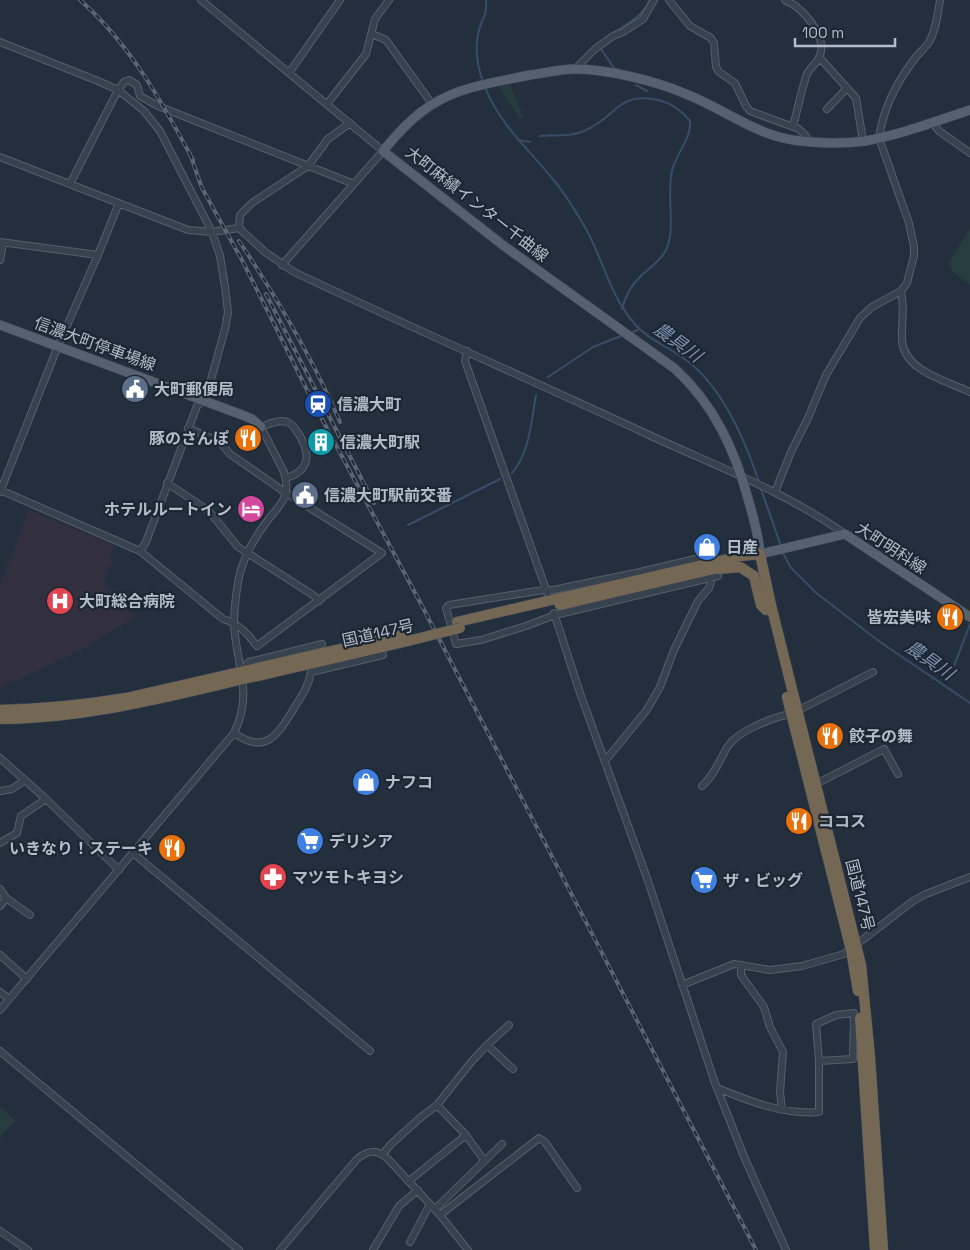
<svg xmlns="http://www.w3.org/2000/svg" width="970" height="1250" viewBox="0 0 970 1250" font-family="'Space Grotesk','Noto Sans JP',sans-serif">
<rect width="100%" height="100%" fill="#242f3e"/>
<path fill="#32303f" d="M29,510L114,545L110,558L113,560L104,582L135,617L77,652L0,688V585Z"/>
<path fill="#263c3f" d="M510,85L524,118L520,119L499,87Z
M970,228V285L952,271L949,262Z
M0,1107L15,1120L0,1138Z"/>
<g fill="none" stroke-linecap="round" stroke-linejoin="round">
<path stroke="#394c67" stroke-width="2" d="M615,32C630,23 642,16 650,0
M601,49L614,68L623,71
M483,82C477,65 474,45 480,27C484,14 487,15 486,0
M636,85L647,91
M485,87C499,123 528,149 552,178C563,191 573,207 582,222C602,254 608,293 634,323C647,339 669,347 686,360C723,387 745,440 759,482
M540,136C554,135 573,137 586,130C616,117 618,91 658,100C672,103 681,110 690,121C692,138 675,155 672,171C666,196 677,231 665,252C659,262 649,268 641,276C631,285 625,297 622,309
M518,140L530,142
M633,332L639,329
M548,377L593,347L621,336
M512,473C530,452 531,422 536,395
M761,489L781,546
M408,525L500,479
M783,553L791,568L815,592L880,642L970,703
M951,674L970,624"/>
<g stroke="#565f6c" stroke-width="8">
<path id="minor" d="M201,0L383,151L282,265
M669,0L690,26L711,38L714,43L716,67L719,72L735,83L746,106L750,111L799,129L806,136L808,142
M785,0C803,8 829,37 819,58C816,64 810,68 807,74C801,91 798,109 793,126
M372,34L386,40L432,104
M0,42L98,81L118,90L144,111L160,131L212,232L220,256L225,287L228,312L225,329L207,394L204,400L197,406L146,542L140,551
M819,57L856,98L863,141
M575,69L595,49L613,36L623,32L643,19L654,0
M289,73L340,0
M327,104L366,54L375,19L389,0
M827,109L847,88
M932,122L939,131L970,153
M0,157L188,230L212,232L239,228L265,252L294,272C412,328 531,380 649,435C716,466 784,491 845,534
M70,184L118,90L124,82L129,80L137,85L140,96L158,106L354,184
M239,228L240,215L252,203L308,166L328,139L350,123
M0,242L98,255
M0,260L3,243
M901,291C905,309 901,325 902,341C905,372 948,381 970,392
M467,351L465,361L548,595
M167,483L209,511L238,547L313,595L319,601
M0,490L140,551L223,619C239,624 247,633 257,646L382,553L286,493L230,454L220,442L188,428
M0,492L58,346L98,255L119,203
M775,492L791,452L808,418L826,375L860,318L872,307L901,291L907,283L910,271L914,256V247L909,223L879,138C883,109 898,80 916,57C920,52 926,47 929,42C936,30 938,13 940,0
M717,562L714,557L708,556L640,572L553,590H543L449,605L446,608L456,644L481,640L526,626L555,615L718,576V569
M554,613L580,693L647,878L715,1083L745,1159L786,1250
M242,670L249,662L322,644
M797,711L873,672
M234,733C265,755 277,736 293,710C301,697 309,686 311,672L383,655
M0,758L46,799L119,870
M605,761L646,711L660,687L674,650L698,601L709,588L711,582L710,577
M816,784L884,749L898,774
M702,786C714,776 720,759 728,746C738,731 773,717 791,714
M0,791L12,789L25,780
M0,843L17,833L21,816L46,799
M133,853L370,1051
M0,889L6,898L0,906
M6,898L30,915
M0,955L27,979
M741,965V975L764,1007L770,1027L783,1052L780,1092L782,1109
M682,985L734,964L770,970L802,966L844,954L913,901L926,894L970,877
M0,992L9,999
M0,1010L234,733C254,693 236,665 234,624C234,611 236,595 238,582C242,559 254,538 268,520C273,513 283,504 285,495C288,488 286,479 284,472L261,427C269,424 279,419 287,422C294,424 296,431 300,436C311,456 309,471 286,478
M487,1045L513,1069
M0,1051L239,1250
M717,1088C749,1101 784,1115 819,1112V1061L816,1024L836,1015L854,1013L853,1059L819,1061
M437,1105L465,1134L484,1160
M383,1154L390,1145L420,1118L437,1105L472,1061L487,1045L509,1025
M409,1181L466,1135
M435,1209L502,1144
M440,1215L539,1138L545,1142L577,1188
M0,1231L28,1250
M410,1242L430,1204
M280,1250L357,1159C368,1150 377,1149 388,1159L440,1215L468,1250
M373,1250L399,1206L418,1190"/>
</g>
<g stroke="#414a57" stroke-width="10">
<path id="major" d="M970,110C936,121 900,135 865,141C842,144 815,143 793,140C754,134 722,108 686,94C656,81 607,69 575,69C560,69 545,73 530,75C497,82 462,86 433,104C413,116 398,133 383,151L504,246L674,368C714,404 735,450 749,502C754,520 759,536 760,554L845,534L970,617
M0,325L245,416L252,419L261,427"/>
</g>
<g stroke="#434c59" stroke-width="11">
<path id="highway" d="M760,554L771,605L861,965L870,1057L883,1250
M718,569L740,567L754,576L761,605L766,610
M560,605L723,567
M457,622L741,556L760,554
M787,697L851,950L858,991
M0,710C43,709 84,705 126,698L406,634
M0,719C80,718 157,700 235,681C292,668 350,655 408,641
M860,1018L875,1250"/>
</g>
<use href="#minor" stroke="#38414e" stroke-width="6"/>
<use href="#major" stroke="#56606e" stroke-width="9"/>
<use href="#highway" stroke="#746855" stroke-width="10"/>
<g stroke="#5a6575" stroke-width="4">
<path id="rail" d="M80,0C130,44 162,102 193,160
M190,154L202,188L243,262L315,406L421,604L756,1250
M239,241C277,298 313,359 340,422
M266,294L374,503"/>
</g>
<use href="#rail" stroke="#1d2633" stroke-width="2" stroke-dasharray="5.5" stroke-linecap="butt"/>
<g stroke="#434c59" stroke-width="11" stroke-linecap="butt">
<path id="highway-bridge" d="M408,641L460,628"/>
</g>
<use href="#highway-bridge" stroke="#746855" stroke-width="10"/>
</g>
<defs>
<g id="civic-disc" transform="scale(1.4375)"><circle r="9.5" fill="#5c6f8a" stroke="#1d2633"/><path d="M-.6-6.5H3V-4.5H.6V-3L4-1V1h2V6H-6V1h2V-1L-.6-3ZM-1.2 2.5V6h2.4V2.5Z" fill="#fff"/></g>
<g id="station-disc" transform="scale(1.4375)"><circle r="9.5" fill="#1a4fb4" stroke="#1d2633"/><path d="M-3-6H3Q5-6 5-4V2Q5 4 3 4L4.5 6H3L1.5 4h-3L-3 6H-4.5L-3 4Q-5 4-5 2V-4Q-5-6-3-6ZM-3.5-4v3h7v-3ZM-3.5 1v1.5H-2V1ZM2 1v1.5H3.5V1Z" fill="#fff"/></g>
<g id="restaurant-disc" transform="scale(1.4375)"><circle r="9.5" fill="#e8710a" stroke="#1d2633"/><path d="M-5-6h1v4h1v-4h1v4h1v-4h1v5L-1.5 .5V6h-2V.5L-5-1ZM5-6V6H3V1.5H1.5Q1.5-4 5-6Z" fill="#fff"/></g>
<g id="building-disc" transform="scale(1.4375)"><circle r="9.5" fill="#0f9aa8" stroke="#1d2633"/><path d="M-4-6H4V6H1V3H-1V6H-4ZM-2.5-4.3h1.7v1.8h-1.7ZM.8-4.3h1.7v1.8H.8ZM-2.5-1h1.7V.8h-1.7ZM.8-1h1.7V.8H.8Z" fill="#fff"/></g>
<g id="hotel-disc" transform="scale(1.4375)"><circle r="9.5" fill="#d1479c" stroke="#1d2633"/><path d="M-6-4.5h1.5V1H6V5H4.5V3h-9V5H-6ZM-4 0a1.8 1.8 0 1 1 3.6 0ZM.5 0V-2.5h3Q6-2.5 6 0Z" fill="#fff"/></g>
<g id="shop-disc" transform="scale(1.4375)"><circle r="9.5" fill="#3f7fe0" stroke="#1d2633"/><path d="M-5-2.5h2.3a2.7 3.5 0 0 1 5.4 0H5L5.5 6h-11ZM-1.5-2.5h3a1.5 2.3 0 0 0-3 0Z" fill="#fff"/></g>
<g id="hospital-disc" transform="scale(1.4375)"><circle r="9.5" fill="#e0444e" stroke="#1d2633"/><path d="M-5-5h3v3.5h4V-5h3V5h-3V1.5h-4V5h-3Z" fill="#fff"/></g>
<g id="supermarket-disc" transform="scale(1.4375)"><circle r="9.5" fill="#3f7fe0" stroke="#1d2633"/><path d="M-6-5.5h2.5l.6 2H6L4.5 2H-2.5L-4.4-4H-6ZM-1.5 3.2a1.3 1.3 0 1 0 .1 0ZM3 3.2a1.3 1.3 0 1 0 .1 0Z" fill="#fff"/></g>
<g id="pharmacy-disc" transform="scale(1.4375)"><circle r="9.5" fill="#e0444e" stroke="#1d2633"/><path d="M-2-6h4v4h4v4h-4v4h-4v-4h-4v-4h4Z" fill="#fff"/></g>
</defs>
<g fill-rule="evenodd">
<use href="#civic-disc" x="135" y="389"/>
<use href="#station-disc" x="318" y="404"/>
<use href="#restaurant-disc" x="248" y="438"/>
<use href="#building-disc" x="321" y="442"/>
<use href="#civic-disc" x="305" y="495"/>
<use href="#hotel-disc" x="251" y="509"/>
<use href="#shop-disc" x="707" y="547"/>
<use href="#hospital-disc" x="60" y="601"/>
<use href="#restaurant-disc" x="950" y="617"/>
<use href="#restaurant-disc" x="830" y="736"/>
<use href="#shop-disc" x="366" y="782"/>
<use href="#restaurant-disc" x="799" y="821"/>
<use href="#supermarket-disc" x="310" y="841"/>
<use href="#restaurant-disc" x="172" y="848"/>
<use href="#pharmacy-disc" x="273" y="877"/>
<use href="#supermarket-disc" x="704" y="880"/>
</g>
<g text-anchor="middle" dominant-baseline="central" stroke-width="4.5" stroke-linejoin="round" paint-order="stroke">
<g font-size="16" fill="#b4bcc9" stroke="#1d2633">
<text transform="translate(477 204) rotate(38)">大町麻績インター千曲線</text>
<text transform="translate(95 344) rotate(20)">信濃大町停車場線</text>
<text transform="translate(891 548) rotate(33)">大町明科線</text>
<text transform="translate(378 633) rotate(-13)">国道147号</text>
<text transform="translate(860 895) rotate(76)">国道147号</text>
</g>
<g font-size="16" font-weight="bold" fill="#b4bcc9" stroke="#1d2633" text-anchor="start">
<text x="154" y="389">大町郵便局</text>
<text x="337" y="404">信濃大町</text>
<text x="229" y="438" text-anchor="end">豚のさんぽ</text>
<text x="340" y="442">信濃大町駅</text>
<text x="324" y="495">信濃大町駅前交番</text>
<text x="232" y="509" text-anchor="end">ホテルルートイン</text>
<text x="726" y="547">日産</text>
<text x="79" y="601">大町総合病院</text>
<text x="931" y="617" text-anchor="end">皆宏美味</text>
<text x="849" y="736">餃子の舞</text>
<text x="385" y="782">ナフコ</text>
<text x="818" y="821">ココス</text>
<text x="329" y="841">デリシア</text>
<text x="153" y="848" text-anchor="end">いきなり！ステーキ</text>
<text x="292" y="877">マツモトキヨシ</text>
<text x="723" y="880">ザ・ビッグ</text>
</g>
<g font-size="18" font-style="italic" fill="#7c92b1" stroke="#1d2633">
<text transform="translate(678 342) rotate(36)">農具川</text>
<text transform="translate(930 660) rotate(35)">農具川</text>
</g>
</g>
<path d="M795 38v8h100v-8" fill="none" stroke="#b4bcc9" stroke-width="2.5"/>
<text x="802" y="38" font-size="15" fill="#b4bcc9" stroke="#1d2633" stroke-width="4" paint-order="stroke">100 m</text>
</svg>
